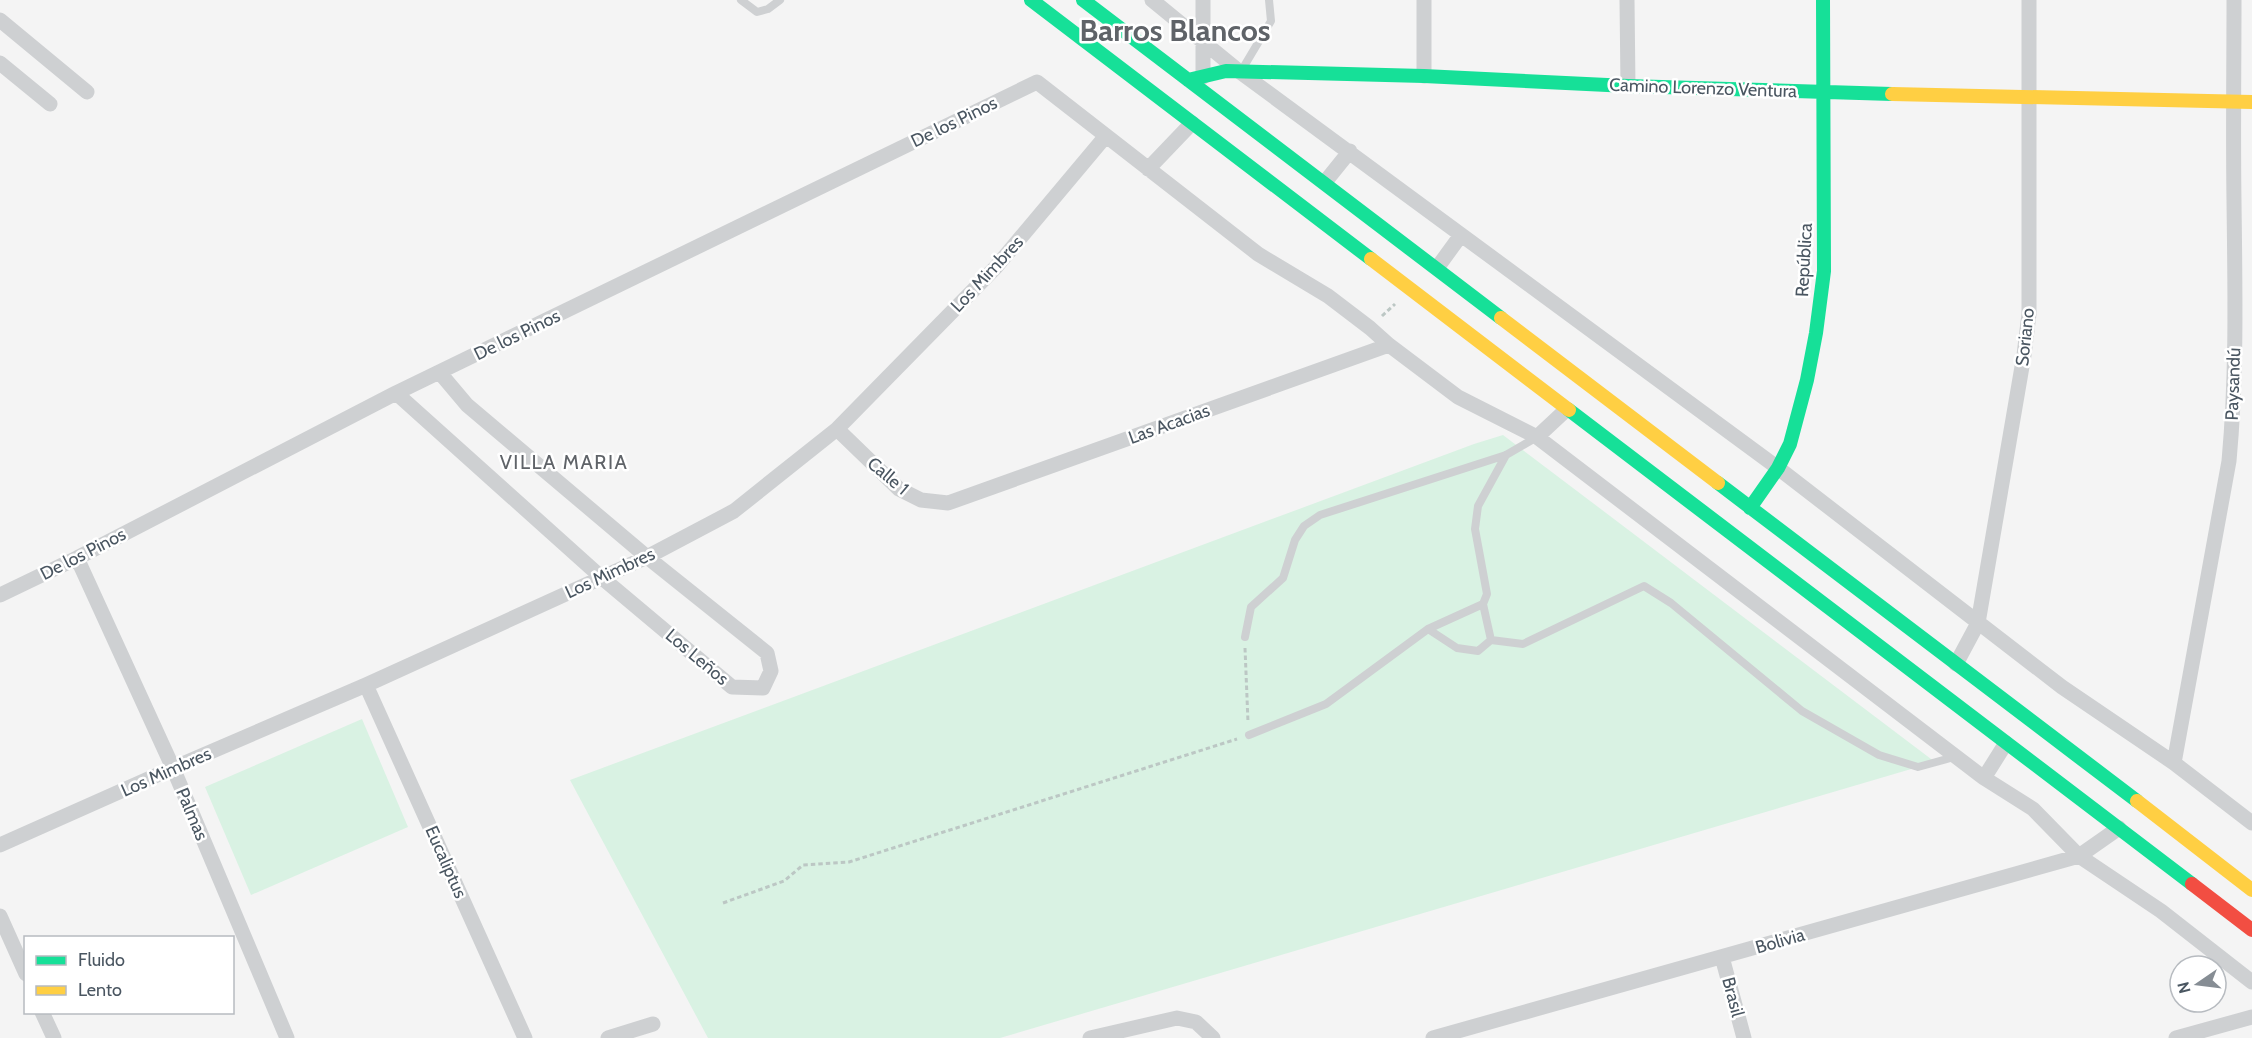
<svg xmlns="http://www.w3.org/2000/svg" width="2252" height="1038" viewBox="0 0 2252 1038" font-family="Cabin,sans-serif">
<rect width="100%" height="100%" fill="#f4f4f4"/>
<path fill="#d9f2e3" d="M1503,435L1935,762L1000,1038H708L570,780L1474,444Z
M362,719L408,827L251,895L205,787Z"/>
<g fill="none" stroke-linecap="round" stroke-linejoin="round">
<path stroke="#bcc7c4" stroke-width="3" stroke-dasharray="4.5 3" stroke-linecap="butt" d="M1382,316L1395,304
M1245,648L1248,722
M723,903L784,881L803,865L849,862L1237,739"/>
<path stroke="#ced0d2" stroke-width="8" d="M741,0L757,12L768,9L780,0
M1243,68L1271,21L1269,0
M1428,629L1457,648L1478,651L1491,640L1483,604
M1245,637L1251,607L1283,578L1295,540L1304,526L1320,515L1506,455L1537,437
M1491,640L1523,644L1644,586L1671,603L1802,711L1879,755L1918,767L1954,757
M1249,735L1326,704L1428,629L1483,604L1487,594L1475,529L1478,506L1506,455"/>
<path stroke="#ced0d2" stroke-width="15" d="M1152,0L1240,72L1778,468L2062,687L2174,763L2252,823
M1203,0V77
M1627,0L1628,86
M0,20L87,92
M0,63L50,104
M1424,76V0
M1148,169L1192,123
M1325,182L1350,151
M1437,268L1461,235
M396,393L601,577L732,687L763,688L771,671L767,653L647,557L467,405L440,373
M837,429L899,489L921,500L948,503L1389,345
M1537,437L1984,778
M77,558L173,768L287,1038
M0,595L77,558L396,393L1037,82L1258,254L1328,296L1370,328L1389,345L1458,397L1537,437L1567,409
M1956,664L1978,623L2024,355L2029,314V0
M366,685L525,1038
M2006,743L1984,778L2033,809L2079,856L2161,911L2252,982
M2174,763L2229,461C2237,375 2235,288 2234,201C2233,134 2234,67 2234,0
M0,845L173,768L366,685L647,557L734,511L837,429L996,267L1105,137
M0,916L26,974
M1722,957L1744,1038
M42,1012L54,1038
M608,1038L653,1024
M1090,1038L1177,1018L1196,1022L1213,1038
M1433,1038L2079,856L2119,828
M2176,1038L2252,1017"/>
<path stroke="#16e098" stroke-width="14" d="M1031,0L1371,259
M1083,0L1501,318
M1188,80L1226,71L1424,76L1628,86L1892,94
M1569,410L2192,884
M1718,483L2137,801
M1750,508L1778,468L1790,444L1807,380L1816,333L1824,271L1823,0"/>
<path stroke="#ffcf43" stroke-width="14" d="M1892,94L2252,102
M1371,259L1569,410
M1501,318L1718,483
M2137,801L2252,890"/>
<path stroke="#f24e42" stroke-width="14" d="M2192,884L2252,930"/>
</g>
<g text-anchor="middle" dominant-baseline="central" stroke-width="5" stroke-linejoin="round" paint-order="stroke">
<g font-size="18" fill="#4a5661" stroke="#fff">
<text transform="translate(1703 88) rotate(2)">Camino Lorenzo Ventura</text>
<text transform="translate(954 122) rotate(-26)">De los Pinos</text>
<text transform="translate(1804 260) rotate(-87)">República</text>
<text transform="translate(987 274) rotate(-47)">Los Mimbres</text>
<text transform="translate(517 335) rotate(-26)">De los Pinos</text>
<text transform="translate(2025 337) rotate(-84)">Soriano</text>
<text transform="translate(2233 384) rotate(-88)">Paysandú</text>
<text transform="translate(1169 424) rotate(-20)">Las Acacias</text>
<text transform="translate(888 476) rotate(40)">Calle 1</text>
<text transform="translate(83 554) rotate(-27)">De los Pinos</text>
<text transform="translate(610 573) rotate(-25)">Los Mimbres</text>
<text transform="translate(697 657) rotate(40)">Los Leños</text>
<text transform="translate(166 772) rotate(-24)">Los Mimbres</text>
<text transform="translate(192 814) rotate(67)">Palmas</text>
<text transform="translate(446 862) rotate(66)">Eucaliptus</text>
<text transform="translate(1780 941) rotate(-16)">Bolivia</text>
<text transform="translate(1733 997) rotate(75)">Brasil</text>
</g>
<g font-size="20" letter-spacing="1.5" fill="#5f6368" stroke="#fff">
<text x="564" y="462">VILLA MARIA</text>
</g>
<g font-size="30" font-weight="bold" fill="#5f6368" stroke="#fff">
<text x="1175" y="30">Barros Blancos</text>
</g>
</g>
<rect x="24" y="936" width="210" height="78" fill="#ffffff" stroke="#b7bbc0" stroke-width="1.5"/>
<rect x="36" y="956" width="30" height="9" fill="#16e098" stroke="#b7bbc0" stroke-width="1.5"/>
<text x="78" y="966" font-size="18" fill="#4a5661">Fluido</text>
<rect x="36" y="986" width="30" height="9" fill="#ffcf43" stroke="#b7bbc0" stroke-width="1.5"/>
<text x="78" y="996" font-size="18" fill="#4a5661">Lento</text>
<g transform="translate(2198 984) rotate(256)"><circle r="28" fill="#ffffff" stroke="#b7bbc0" stroke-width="1.5"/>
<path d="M0-4.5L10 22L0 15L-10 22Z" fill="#868d94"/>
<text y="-9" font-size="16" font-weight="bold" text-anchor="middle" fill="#4a5661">N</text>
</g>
</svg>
